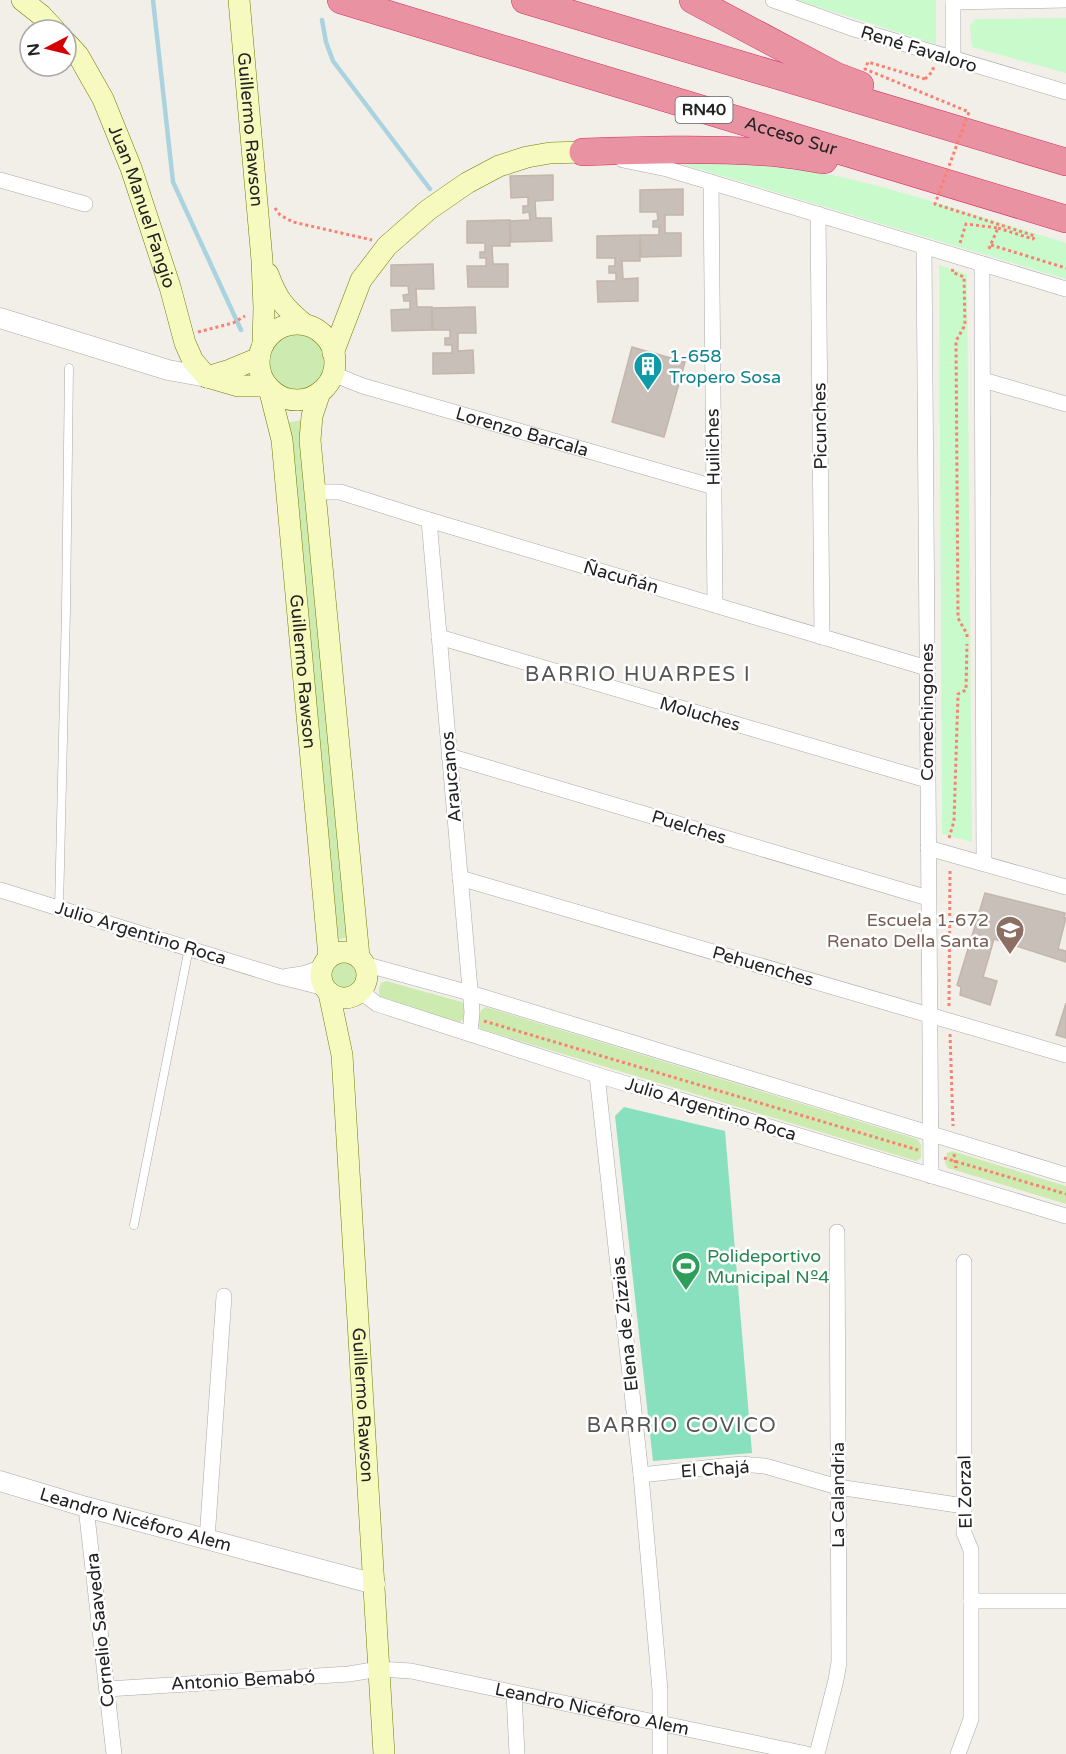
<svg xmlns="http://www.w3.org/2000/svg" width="1066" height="1754" viewBox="0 0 1066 1754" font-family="'Varela Round',sans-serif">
<rect width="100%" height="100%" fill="#f2efe9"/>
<path fill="#cdebb0" d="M267 362a29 29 0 1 1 58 0a29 29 0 1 1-58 0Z
M303,420L348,935L346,938L338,939L285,423Z
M326 975a17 17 0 1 1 34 0a17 17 0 1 1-34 0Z
M386,981L462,1002L465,1008L463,1020L459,1022L382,1000C378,995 378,989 381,983Z
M486,1007L917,1139L921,1145V1158L916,1161L481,1029L477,1023L481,1010Z
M952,1151L1066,1186V1204L948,1168L945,1163L947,1153Z"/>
<path fill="#c8facc" d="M796,0H936V44Z
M1066,18V73L972,47L970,26L975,19Z
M662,158C699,160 738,160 776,165C875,179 970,214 1066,243V279Z
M939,265L967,274L972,842L942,834Z"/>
<path fill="#88e0be" d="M624,1107L725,1131L752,1453L653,1461L615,1116Z"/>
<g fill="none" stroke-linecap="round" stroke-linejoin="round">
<path stroke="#aad3df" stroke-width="4.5" d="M153,0L173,182L241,330
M322,20L326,42L333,61L430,189"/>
</g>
<path fill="#c7bfb8" stroke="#c4b6ab" stroke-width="1.5" d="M553,175V200L535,201L536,218H551L552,241L511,242L510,221L530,220L529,212L523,213V206H528V197L511,198L510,176Z
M683,189V215H665V233H681V256L641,257L640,235H659V227H653V221L658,220L657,212H640V190Z
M510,220V246H492L493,264H508V287H468L467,266H486V258H480V252H485V243H467V221Z
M640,235V261H622L623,279L638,278V301L598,302L597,281H616V273H609V266H615V258H597V236Z
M433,264L434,289H416L417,307H432V330L392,331L391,310L410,309V301H404L403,295L409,294L408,286H391V265Z
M475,307L476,333H458V351L473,350L474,373L433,374V353H452V345H445V338H450V330H433L432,308Z
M632,347L685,362L664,437L612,422Z
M985,893L1065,913L1064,918H1066L1058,949L1066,951V962L994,939L983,977L997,981L990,1005L960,995L961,987L957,985Z
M1066,1003V1038L1056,1035Z"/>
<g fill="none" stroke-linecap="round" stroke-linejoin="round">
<g stroke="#a9a9a9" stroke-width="9">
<path id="service" d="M59,908L66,610L69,368
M134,1225L189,948"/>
</g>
<g stroke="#a9a9a9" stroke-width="16">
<g id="minor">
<path d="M773,0L851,28L1066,92"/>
<path d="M953,0V60"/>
<path d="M953,2L1066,0"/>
<path d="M623,160L667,169L1066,289"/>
<path d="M0,180L85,204"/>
<path d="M711,182L715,605"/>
<path d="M818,214L822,637"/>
<path d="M924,247L931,1176"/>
<path d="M982,264L984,863"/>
<path id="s1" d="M333,374L363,386L714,487"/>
<path d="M983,380L1066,404"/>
<path d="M315,492H340L429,520L927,668"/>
<path d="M429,520L472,1012L470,1034"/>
<path d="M439,637L927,780"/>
<path d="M449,756L928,898"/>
<path d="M928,848L1066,887"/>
<path d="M460,878L1066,1055"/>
<path d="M0,890L281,977L325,988"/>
<path d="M364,964L470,993L1066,1175"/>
<path d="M287,976C301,974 312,973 323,965"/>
<path d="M363,989L369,998L377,1004L597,1075L1066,1216"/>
<path d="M597,1075L641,1475L660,1690V1754"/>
<path d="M641,1475L741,1464L765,1466L838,1487L964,1506"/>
<path d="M86,1507L114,1754"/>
<path d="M207,1539L224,1296"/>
<path d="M971,1601H1066"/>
<path id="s2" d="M107,1689L349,1674L379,1669L411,1671L807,1754"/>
<path d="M514,1693L517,1754"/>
<path d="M817,1754L836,1680L839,1662L837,1232"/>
<path d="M958,1754L971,1719V1550L964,1533V1262"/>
</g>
</g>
<g stroke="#a9a9a9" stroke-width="21">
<g id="tertiary">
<path d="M0,318L168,370L207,377"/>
<path id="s3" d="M0,1481L86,1507L375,1584"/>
</g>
</g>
<g stroke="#707d05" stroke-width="22">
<g id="secondary">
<path d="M22,0L41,15L55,30"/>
<path id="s4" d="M239,0L262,260L264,308L263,345"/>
<path id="s5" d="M66,42L78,55L103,99L131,168L170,287L185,343L193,361L207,377"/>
<path d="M268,274C277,299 284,307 304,324"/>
<circle cx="297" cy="362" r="38"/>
<path d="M333,353L361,280L387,246L428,210L467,183L499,166L527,157L550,153L583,152"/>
<path d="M207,377L238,386H267"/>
<path d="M207,377L230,370L259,358"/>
<path id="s6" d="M269,388L282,440L329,957"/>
<path d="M320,392L312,416L310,440L359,957"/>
<circle cx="344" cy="975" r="23"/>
<path id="s7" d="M329,993L342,1055L384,1754"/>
</g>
</g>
<g stroke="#dc2a67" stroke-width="28">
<g id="motorway">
<path id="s8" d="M341,0L1066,219"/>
<path d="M525,0L1066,162"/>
<path d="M693,0L836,76L860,85"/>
<path d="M583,152C643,150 704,148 764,152C784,153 804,157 824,160"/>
</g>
</g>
<path stroke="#fa8072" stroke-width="3" stroke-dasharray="3 3" stroke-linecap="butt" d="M925,79L932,72L934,66
M275,208L280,215L293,222L372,240
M960,243L966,224L998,228L988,251
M991,245L1066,268
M953,269L952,272L964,277L965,325L956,341L958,618L967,634V637
M198,332L233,323L245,316
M949,838L954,821L958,694L966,690L967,644
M949,1006L950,869
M484,1021L918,1150
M950,1034L953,1126
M954,1154L956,1168
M944,1158L1066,1194"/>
<use href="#service" stroke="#fff" stroke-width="8"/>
<use href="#minor" stroke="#fff" stroke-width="15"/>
<use href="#tertiary" stroke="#fff" stroke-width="20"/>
<use href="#secondary" stroke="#f7fabf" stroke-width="21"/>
<use href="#motorway" stroke="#e892a2" stroke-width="27"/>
<path stroke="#fa8072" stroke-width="3" stroke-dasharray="3 3" stroke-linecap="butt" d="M925,79L868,62L865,69L969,112L935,204L1035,236L1033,239L998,228"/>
</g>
<defs>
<g id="building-pin" transform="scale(1.5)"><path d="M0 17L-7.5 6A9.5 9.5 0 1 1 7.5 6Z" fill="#0f9aa8" stroke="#fff"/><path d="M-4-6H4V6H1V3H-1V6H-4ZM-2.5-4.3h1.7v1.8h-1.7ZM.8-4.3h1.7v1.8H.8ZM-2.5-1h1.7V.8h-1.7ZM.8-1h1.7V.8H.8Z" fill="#fff"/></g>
<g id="school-pin" transform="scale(1.5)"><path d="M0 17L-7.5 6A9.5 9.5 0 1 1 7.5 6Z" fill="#8d6e63" stroke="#fff"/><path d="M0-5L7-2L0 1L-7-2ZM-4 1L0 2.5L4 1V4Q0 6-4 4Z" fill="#fff"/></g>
<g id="stadium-pin" transform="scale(1.5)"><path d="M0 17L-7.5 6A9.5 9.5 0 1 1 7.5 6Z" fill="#2e9e5b" stroke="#fff"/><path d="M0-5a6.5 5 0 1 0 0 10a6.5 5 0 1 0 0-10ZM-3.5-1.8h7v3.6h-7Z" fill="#fff"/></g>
</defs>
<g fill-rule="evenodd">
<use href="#building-pin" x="648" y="366"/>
<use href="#school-pin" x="1010" y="930"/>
<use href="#stadium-pin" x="686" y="1266"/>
</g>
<g text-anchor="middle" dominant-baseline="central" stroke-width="5" stroke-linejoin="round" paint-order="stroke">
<rect fill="#fff" stroke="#646464" stroke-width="1.5" x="675.5" y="97" width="57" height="26" rx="4.5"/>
<g font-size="16" font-weight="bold" fill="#222">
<text x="704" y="110">RN40</text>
</g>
<g font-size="18" fill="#222" stroke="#fff">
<text transform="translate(919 49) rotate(17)">René Favaloro</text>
<text stroke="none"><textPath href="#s4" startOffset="130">Guillermo Rawson</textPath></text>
<text stroke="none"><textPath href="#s8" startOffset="470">Acceso Sur</textPath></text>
<text stroke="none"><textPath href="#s5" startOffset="183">Juan Manuel Fangio</textPath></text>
<text transform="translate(820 426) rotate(-91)">Picunches</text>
<text stroke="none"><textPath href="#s1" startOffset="198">Lorenzo Barcala</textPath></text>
<text transform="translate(713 447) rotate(-91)">Huiliches</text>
<text transform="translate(621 577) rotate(16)">Ñacuñán</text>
<text stroke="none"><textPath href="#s6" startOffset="286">Guillermo Rawson</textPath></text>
<text transform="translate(927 712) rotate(-90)">Comechingones</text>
<text transform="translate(700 714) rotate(16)">Moluches</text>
<text transform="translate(451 777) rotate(-95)">Araucanos</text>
<text transform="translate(689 827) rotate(17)">Puelches</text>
<text transform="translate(141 933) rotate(17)">Julio Argentino Roca</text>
<text transform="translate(763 966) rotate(16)">Pehuenches</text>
<text transform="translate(711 1109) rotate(17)">Julio Argentino Roca</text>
<text transform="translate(625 1324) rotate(-96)">Elena de Zizzias</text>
<text stroke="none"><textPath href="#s7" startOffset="414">Guillermo Rawson</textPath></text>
<text transform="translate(715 1469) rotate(-4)">El Chajá</text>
<text transform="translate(965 1492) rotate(-91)">El Zorzal</text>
<text transform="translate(838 1495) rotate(-90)">La Calandria</text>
<text stroke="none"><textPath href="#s3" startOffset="141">Leandro Nicéforo Alem</textPath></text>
<text transform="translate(100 1630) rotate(-96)">Cornelio Saavedra</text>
<text transform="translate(243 1680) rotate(-3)">Antonio Bemabó</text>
<text stroke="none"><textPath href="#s2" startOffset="490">Leandro Nicéforo Alem</textPath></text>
</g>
<g font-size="18" fill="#0d838f" stroke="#fff" text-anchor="start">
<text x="669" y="356">1-658<tspan x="669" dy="21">Tropero Sosa</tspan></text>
</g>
<g font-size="18" fill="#785e54" stroke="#fff" text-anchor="end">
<text x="989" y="920">Escuela 1-672<tspan x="989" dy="21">Renato Della Santa</tspan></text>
</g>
<g font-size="18" fill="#27864d" stroke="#fff" text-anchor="start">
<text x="707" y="1256">Polideportivo<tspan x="707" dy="21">Municipal Nº4</tspan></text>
</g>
<g font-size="21" letter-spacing="1.5" fill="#555" stroke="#fff">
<text x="638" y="674">BARRIO HUARPES I</text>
<text x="682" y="1425">BARRIO COVICO</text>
</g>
</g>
<g transform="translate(48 48) rotate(263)"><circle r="28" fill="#ffffff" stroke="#a7a7a7" stroke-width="1.5"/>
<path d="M0-4.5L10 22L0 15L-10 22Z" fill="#d40000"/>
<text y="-9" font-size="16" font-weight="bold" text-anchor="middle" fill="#222222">N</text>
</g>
</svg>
